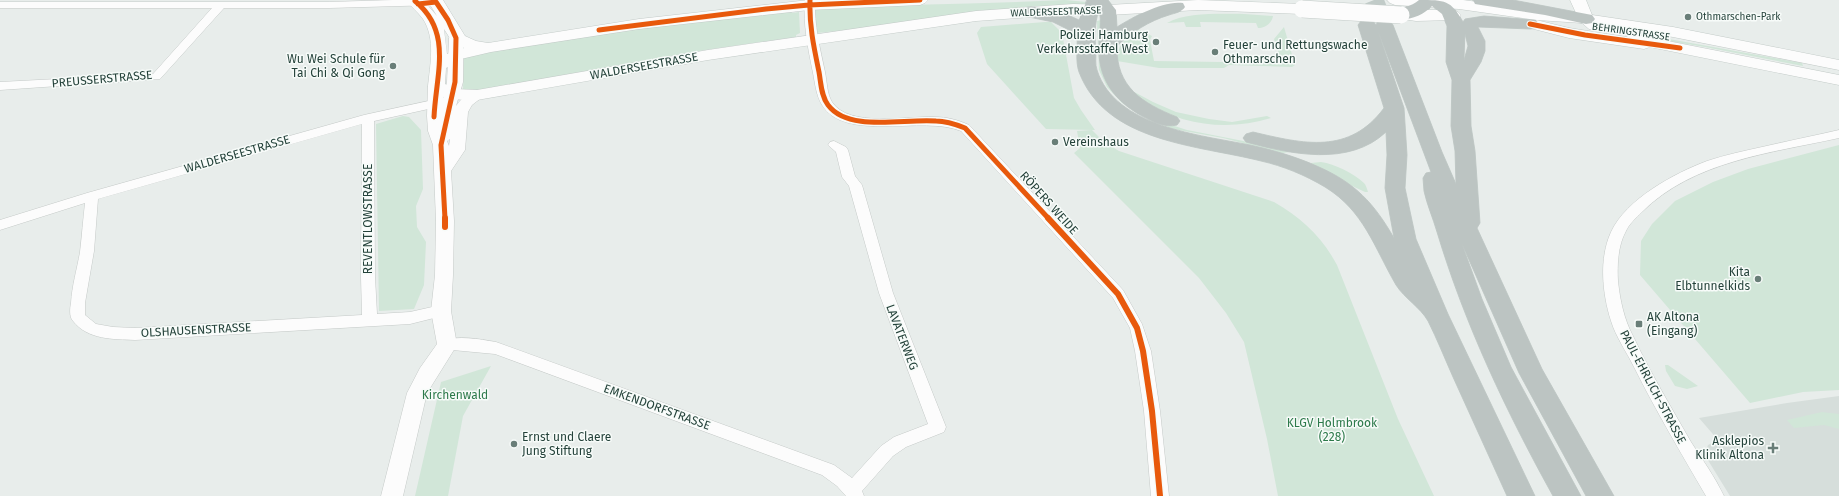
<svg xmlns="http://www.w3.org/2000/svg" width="1839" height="496" viewBox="0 0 1839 496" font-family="'Fira Sans',sans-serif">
<rect width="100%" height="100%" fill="#e8edeb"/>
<path fill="#d6dedb" d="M1839,396V496H1730L1706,457L1705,452L1708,445L1718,440L1699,418L1787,403Z"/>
<path fill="#d1e6d8" d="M1065,0L1087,2L1086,5L817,33L815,10L819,8C901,4 983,4 1065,0Z
M791,10L792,13L799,12L800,33L796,35V37L705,50L478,90L463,89L464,56L569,37Z
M1244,14L1273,16C1272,23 1265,28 1258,28L1256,23L1200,22L1201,27H1186L1184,22L1167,23C1186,12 1222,14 1244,14Z
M1101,20V54L1159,121L1187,130L1269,146L1290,152L1282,153L1223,138L1173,129L1158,123L1122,103L1107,87L1099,70L1097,21Z
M1045,22H1051L1062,33L1074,98L1081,110L1095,130L1046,129L987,64L977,33L981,27Z
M1284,27L1295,65L1292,67L1229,65L1224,68H1159L1117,61C1117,45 1125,38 1138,29L1152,36L1150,40L1154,61L1282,63L1274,39Z
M1613,29L1802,63L1803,66L1705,47L1614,32Z
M1125,87L1153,102L1176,112L1209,119L1232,122L1267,116L1271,118C1229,131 1183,126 1144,102C1138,98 1132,92 1125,87Z
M403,116L409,117L421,130L423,189L416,206L417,227L426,242L424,285L414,309L379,311L376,124Z
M1092,130L1104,142L1119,151L1274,202C1302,218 1322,237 1337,265L1398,419L1434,496H1278L1267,439L1244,342L1226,313L1199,278L1074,153L1080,148L1077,131Z
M1839,145V390L1803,392L1750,403L1640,275L1641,241L1652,224L1675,201L1713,182L1748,169Z
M1321,162C1335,164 1353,173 1364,183C1366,185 1367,189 1368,192H1365L1310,166L1311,163Z
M1665,365H1668L1698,386L1687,389L1675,386L1666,371Z
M491,366L463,416L448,496H415L441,382Z
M1822,412L1839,414V429L1824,425L1794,428L1787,420Z"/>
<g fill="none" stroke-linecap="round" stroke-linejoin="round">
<path stroke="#c1cbc8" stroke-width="19" stroke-dasharray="19 10" stroke-linecap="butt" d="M1374,0L1384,25"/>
<g stroke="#c5cac8" stroke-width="1">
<path id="minor" d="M393,0H440L441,2L436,5L329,8H224L160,79L0,90V82L153,74L212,8H0V2H329Z
M805,0H815C814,25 820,48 825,72C827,82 827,94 832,102C849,128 907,116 934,117C947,117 958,120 969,125L1123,290L1142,324L1151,351L1160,411L1169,496H1151L1144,411L1135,351L1130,328L1113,298L961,131C923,115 845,143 822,105C816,95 815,83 813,73C808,48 803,25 805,0Z
M447,97L451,98L453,101L451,104L374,121L375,277L377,314L410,312L441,305L446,307L448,311L446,315L410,324L135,340C113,339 88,340 73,321C69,317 70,308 71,303C72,286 77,269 80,252C82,236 83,219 85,203L0,230V220L87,193L364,115ZM362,124L361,277L362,315L135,328L113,327L96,324L85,315V303L94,251L98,199Z
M1839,130V138C1771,153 1693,161 1642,212C1636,218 1629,224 1626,231C1618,245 1617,265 1618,281C1620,300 1624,319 1633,336C1650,372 1671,407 1691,442C1702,459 1715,477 1724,496H1706C1681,453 1656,411 1634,367C1626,351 1616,337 1611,321C1602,293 1599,258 1611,232C1626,199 1675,173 1707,161C1725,155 1744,151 1762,147C1788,141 1813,136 1839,130Z
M834,141L846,147L848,150L855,176L862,185L893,293L946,427L944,432L906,447L893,456L862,491L864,496H846L837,486L822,475L495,354L442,349L439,345L442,341C458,335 479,339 496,342L834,465L852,478L881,446L894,437L928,424L879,293L849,186L842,177L836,152L828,145L830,142Z"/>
</g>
<g stroke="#c5cac8" stroke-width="1">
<path id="tertiary" d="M456,34L461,35L463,38V82L456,106C463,97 471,89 482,92L485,95L472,105L468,112L465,150L451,171L454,221L453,275L451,311L457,345L427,393L403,496H381L407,393L420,368L437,344L431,311L435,275L436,221L433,145L428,131L427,116L428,86L431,83L436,81L441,83L444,86L443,99L447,82L449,38L451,35ZM450,139L449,146L447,141Z"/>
</g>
<g stroke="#c3cbc8" stroke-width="1">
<path id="secondary" d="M406,0H423L437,16L429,3L431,0H443L465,36L476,41L488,43L639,19L809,0H928L925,3L920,5L809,10L639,29L491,52L461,59L446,68L445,84L455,89L477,90L708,50L976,11L1073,4L1108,5L1198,0L1302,4L1307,6L1310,9L1307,12L1302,14L1198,10L1108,15L1073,14L976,21L708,60L477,100C461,100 438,101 428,86C430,65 436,39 423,19C418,12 411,7 406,0ZM444,29L453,43L464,48L447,54Z
M1387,0H1463L1537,10L1576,13L1570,0H1586L1592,15L1673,27L1839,60V70L1673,37L1603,26L1601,29L1595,31L1589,29L1582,23L1537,20L1459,9L1395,5L1390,3Z
M1401,10H1453L1458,12L1461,15L1458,18L1453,20L1416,21L1396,18L1393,15L1396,12Z
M1536,20L1569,28L1626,37L1632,34L1839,75V85L1650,47L1644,49L1569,38L1530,28L1528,25L1530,22Z"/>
</g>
<g stroke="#c3ccc9" stroke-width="1">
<path id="motorway" d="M1087,0H1108L1116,10L1117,27C1133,17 1164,0 1183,3L1185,7C1182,12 1175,13 1169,15C1149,21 1132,32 1117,46C1116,87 1142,103 1177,117L1180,121L1177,125C1165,128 1153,122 1142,116C1113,100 1097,77 1099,44C1099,33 1102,21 1099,10C1094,24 1095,38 1096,52C1096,58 1095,64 1097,70C1115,127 1200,135 1250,145C1273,150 1297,157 1319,167C1355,183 1374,203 1394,238L1385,188L1387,155L1386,132C1349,167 1290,154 1246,142L1243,138L1246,134L1253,132C1304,144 1349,155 1384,108L1358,25L1361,21L1367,20L1373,21L1376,25L1378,21L1384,20L1390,21L1393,25L1442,152L1456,184L1455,151L1451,126L1452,80L1446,62L1447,26L1442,14L1432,6C1424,15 1407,22 1395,19L1392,15C1398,7 1412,7 1419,0C1445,0 1451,0 1463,22L1465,19L1484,16L1536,20L1539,24L1536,28L1530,29L1478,27L1485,41V51L1481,62L1470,80L1471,126L1475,151L1480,223L1477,228L1542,369L1614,496H1586L1519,373L1462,244L1482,299L1511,367L1581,496H1553C1506,411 1465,325 1437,232C1433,218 1427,205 1424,191L1423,178L1426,173L1431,172L1378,31L1404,108L1407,155L1405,188L1416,239L1448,314L1535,496H1507C1489,456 1471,417 1453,377C1445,359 1437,339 1428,321C1420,307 1405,299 1396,285C1374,247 1364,211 1325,187C1305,175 1283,166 1261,161C1198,145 1106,143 1079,72C1075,61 1078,45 1077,34L1053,22L1024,16L1021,12L1024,8C1041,4 1064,13 1079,20ZM1465,34L1468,46L1464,60Z
M1473,0H1513L1592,15L1595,19L1592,23L1586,24L1545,15L1481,5L1475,4Z"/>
</g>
<use href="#minor" fill="#fcfcfc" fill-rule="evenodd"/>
<use href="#tertiary" fill="#fcfcfc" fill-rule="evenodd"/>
<use href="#secondary" fill="#fcfcfc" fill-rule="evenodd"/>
<use href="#motorway" fill="#bcc4c2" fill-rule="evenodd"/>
<g stroke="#c3cbc8" stroke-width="18" stroke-linecap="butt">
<path id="secondary-bridge" d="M1302,9L1401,15"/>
</g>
<use href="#secondary-bridge" stroke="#fcfcfc" stroke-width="17"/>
<g stroke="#f7fbf9" stroke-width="7">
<path id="cycleway-far1" d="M810,0C809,25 814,48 819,72C821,83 821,96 828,105C849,133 905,118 936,121C946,121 955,124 965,128L1049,219
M415,1C453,32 436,74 434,117
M418,4L436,2L448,20L456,38L455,82L441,145L445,219
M1530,24L1585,35L1680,48
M599,30L766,9L809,5L920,0"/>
</g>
<g stroke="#f7fbf9" stroke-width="9">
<path id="cycleway" d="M445,218V227
M1048,218L1118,294L1137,328L1143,351L1152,411L1160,496"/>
</g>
<use href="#cycleway-far1" stroke="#e8590c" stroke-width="5"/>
<use href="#cycleway" stroke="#e8590c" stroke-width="6"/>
</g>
<g fill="#697e78" stroke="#f7fbf9" stroke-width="1.5">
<circle cx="1688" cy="17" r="4"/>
<circle cx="1156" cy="42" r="4"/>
<circle cx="1215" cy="52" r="4"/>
<circle cx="393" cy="66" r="4"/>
<circle cx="1055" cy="142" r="4"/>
<circle cx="1758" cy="279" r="4"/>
<rect x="1635" y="320" width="8" height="8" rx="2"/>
<circle cx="514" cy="444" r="4"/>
<path d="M1771 442h4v4h4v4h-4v4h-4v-4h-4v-4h4z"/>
</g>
<g text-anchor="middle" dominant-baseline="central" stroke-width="3" stroke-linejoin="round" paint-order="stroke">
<g font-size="10" fill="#24423a" stroke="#f7fbf9">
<text transform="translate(1056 12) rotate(-2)">WALDERSEESTRASSE</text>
<text transform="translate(1631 32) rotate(8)">BEHRINGSTRASSE</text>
</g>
<g font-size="10" fill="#24423a" stroke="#f7fbf9" text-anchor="start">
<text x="1696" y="17">Othmarschen-Park</text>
</g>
<g font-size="12" fill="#24423a" stroke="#f7fbf9" text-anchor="end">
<text x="1148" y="35">Polizei Hamburg<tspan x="1148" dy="14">Verkehrsstaffel West</tspan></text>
<text x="1223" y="45" text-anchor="start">Feuer- und Rettungswache<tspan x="1223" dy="14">Othmarschen</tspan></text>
<text x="385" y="59">Wu Wei Schule für<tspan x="385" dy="14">Tai Chi &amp; Qi Gong</tspan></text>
<text x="1063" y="142" text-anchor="start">Vereinshaus</text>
<text x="1750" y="272">Kita<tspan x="1750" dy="14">Elbtunnelkids</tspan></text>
<text x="1647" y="317" text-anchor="start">AK Altona<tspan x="1647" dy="14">(Eingang)</tspan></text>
<text x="522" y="437" text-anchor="start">Ernst und Claere<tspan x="522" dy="14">Jung Stiftung</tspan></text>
<text x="1764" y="441">Asklepios<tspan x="1764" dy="14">Klinik Altona</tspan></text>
</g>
<g font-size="12" fill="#24423a" stroke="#f7fbf9">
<text transform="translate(644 66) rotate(-10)">WALDERSEESTRASSE</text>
<text transform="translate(102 79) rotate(-5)">PREUSSERSTRASSE</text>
<text transform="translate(237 154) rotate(-16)">WALDERSEESTRASSE</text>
<text transform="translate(1049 203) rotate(48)">RÖPERS WEIDE</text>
<text transform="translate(368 219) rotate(-90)">REVENTLOWSTRASSE</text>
<text transform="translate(196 330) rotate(-3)">OLSHAUSENSTRASSE</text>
<text transform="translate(902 337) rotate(69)">LAVATERWEG</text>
<text transform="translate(1653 387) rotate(62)">PAUL-EHRLICH-STRASSE</text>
<text transform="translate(657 407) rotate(20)">EMKENDORFSTRASSE</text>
</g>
<g font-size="12" fill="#2d7a4b" stroke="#f7fbf9">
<text x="455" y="395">Kirchenwald</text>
<text x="1332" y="423">KLGV Holmbrook<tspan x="1332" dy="14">(228)</tspan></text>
</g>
</g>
</svg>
